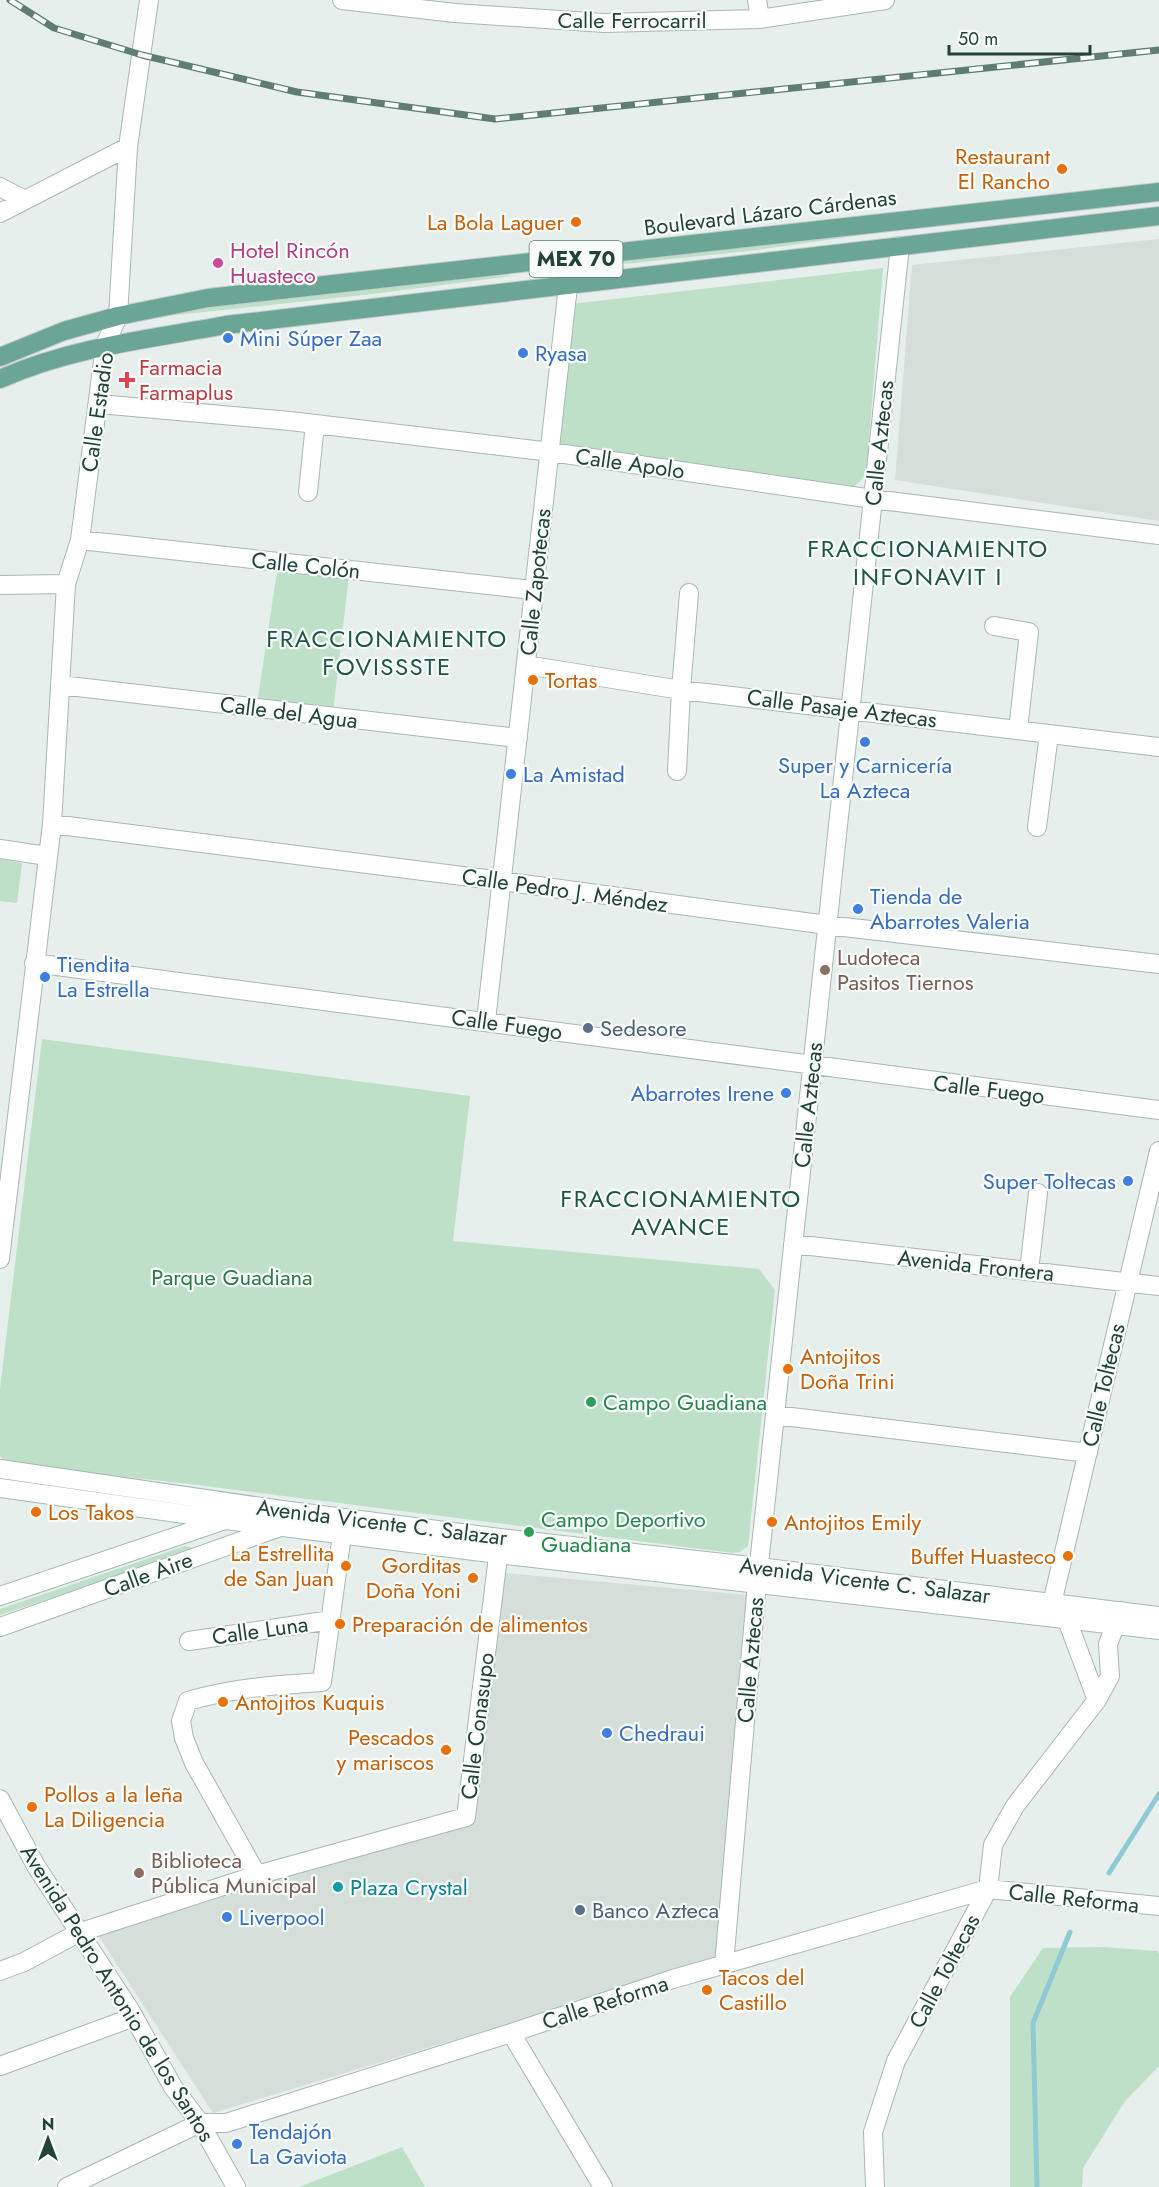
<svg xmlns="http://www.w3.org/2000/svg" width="1159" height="2187" viewBox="0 0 1159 2187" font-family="Jost,sans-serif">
<rect width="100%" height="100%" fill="#e6efeb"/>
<path fill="#d4dfda" d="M1159,239V521L895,480L912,265Z
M504,1573L748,1595L718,1960L213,2113L96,1932L476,1820Z"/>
<path fill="#bfe0c8" d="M869,234L749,251L547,272L603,263Z
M883,268L867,464C865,476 862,482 852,487L558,444L571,304Z
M520,275L373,294L148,318L222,306L485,277Z
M278,565L349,575L333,713L257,704Z
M0,859L22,863L17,903L0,901Z
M42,1039L470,1096L453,1241L759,1269L775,1290L748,1546L740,1552L733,1553L181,1483L8,1464L0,1456V1389Z
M185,1546L199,1549L0,1615V1609Z
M1102,1947L1157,1951L1159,1953V2066L1125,2101L1083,2168L1082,2187H1010V1997L1043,1948Z
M402,2147L425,2187H299Z"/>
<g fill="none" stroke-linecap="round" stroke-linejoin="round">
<path stroke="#8ec9d4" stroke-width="5" d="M1109,1873L1159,1794
M1037,2187L1033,2023L1070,1932"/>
<g stroke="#a8b8b2" stroke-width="20">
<path id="minor" d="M342,0L455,13L604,23L760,19L885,0
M757,0L760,19
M0,187L25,200
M0,213L128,147
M99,404L290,421L551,452L873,499L1159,535
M308,492L315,424
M80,540L533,590
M0,585L66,584
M994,626L1029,632L1018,730
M526,665L681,690L1159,747
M60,685L518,738
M677,771L681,690L689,593
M52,824L502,881L827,925L1159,964
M1037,827L1049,734
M0,849L47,856
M34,963C409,1011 784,1063 1159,1110
M486,1021L568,286
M793,1244L1159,1286
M0,1259L52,824L66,584L80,540L105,345L118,316L128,147L149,0
M1029,1271L1038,1193
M775,1415L1088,1453
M0,1596L228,1519
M1049,1616L1159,1151
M1067,1620L1097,1700
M0,1627L280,1527V1523
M189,1641L331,1620
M257,1875L194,1763L184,1738L181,1721L188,1701C232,1688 276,1685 322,1682L344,1520
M724,1965L757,1583L900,246
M0,1971L24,1962L78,1933L257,1875L466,1817L500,1540
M511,2033L603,2187
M0,2066L134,2017
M67,2187L200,2123H226L511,2033L673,1979L988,1889L1159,1906
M875,2187L873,2132L896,2061L988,1889L993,1845L1015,1806L1097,1700L1110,1676L1108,1644L1121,1611"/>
</g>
<g stroke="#a8b8b2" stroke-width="20">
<path id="tertiary" d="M0,1799L36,1866L130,2010L173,2087L200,2123L236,2187"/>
</g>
<g stroke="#a4bbb3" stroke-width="20">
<path id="secondary" d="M0,1469L282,1510L500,1538L759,1567L1159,1616
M0,1488L226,1520L498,1554L1159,1630"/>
</g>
<g stroke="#c2cac8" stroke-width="20">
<path id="primary" d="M0,357L64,331L118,316L208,298L1159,192
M0,379C72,347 150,339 226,325L1159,216"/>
</g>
<use href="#minor" stroke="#fff" stroke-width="18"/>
<use href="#tertiary" stroke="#fff" stroke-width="18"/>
<use href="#secondary" stroke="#fff" stroke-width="18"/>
<use href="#primary" stroke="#6aa596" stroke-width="18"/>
<g stroke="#5f7d75" stroke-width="7">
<path id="rail" d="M10,0L54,28L142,55L297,92L495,119L1159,50"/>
</g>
<use href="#rail" stroke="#f7fbf9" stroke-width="4.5" stroke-dasharray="14" stroke-linecap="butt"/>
</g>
<g fill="#e8710a" stroke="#f7fbf9" stroke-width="2">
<circle cx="1062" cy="169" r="6"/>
<circle cx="576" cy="222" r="6"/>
<circle cx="533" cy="680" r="6"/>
<circle cx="788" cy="1369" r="6"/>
<circle cx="36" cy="1512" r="6"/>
<circle cx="772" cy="1522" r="6"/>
<circle cx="1068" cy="1556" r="6"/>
<circle cx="346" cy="1566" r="6"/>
<circle cx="473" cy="1578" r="6"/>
<circle cx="340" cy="1624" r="6"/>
<circle cx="223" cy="1702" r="6"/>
<circle cx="446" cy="1750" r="6"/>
<circle cx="32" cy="1807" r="6"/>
<circle cx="707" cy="1990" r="6"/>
</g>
<circle fill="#d1479c" stroke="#f7fbf9" stroke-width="2" cx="218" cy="263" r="6"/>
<g fill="#3f7fe0" stroke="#f7fbf9" stroke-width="2">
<circle cx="228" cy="338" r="6"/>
<circle cx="523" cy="353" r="6"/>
<circle cx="865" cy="742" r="6"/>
<circle cx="511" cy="774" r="6"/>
<circle cx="858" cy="909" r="6"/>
<circle cx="45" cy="977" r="6"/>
<circle cx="786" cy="1093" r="6"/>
<circle cx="1128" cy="1181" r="6"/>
<circle cx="607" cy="1733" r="6"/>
<circle cx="227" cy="1917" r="6"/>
<circle cx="237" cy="2144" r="6"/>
</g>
<path fill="#e0444e" stroke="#f7fbf9" stroke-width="2" d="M124 371h6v6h6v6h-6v6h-6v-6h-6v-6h6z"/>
<g fill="#8d6e63" stroke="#f7fbf9" stroke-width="2">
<circle cx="825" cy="970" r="6"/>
<circle cx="139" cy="1873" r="6"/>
</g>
<g fill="#5c6f8a" stroke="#f7fbf9" stroke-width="2">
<circle cx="588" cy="1028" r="6"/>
<circle cx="580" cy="1910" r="6"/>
</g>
<g fill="#2e9e5b" stroke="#f7fbf9" stroke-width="2">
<circle cx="591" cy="1402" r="6"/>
<circle cx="529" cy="1532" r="6"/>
</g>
<circle fill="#0f9aa8" stroke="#f7fbf9" stroke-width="2" cx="338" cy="1887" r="6"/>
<g text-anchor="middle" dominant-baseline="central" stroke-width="4.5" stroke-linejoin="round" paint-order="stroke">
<rect fill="#f7fbf9" stroke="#637a73" stroke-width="1.5" x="529.5" y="241" width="93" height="36" rx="4.5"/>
<g font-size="21" font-weight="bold" fill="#24423a">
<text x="576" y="259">MEX 70</text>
</g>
<g font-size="22" fill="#24423a" stroke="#f7fbf9">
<text x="632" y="20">Calle Ferrocarril</text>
<text transform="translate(770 212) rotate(-7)">Boulevard Lázaro Cárdenas</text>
<text transform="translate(97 412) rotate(-82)">Calle Estadio</text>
<text transform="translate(879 443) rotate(-84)">Calle Aztecas</text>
<text transform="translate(630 463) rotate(8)">Calle Apolo</text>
<text transform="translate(306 565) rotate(6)">Calle Colón</text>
<text transform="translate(535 582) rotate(-84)">Calle Zapotecas</text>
<text transform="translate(842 708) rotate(7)">Calle Pasaje Aztecas</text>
<text transform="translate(289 712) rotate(7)">Calle del Agua</text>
<text transform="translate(565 890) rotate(8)">Calle Pedro J. Méndez</text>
<text transform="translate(507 1024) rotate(8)">Calle Fuego</text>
<text transform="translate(989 1089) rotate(7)">Calle Fuego</text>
<text transform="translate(808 1105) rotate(-84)">Calle Aztecas</text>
<text transform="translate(976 1265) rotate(6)">Avenida Frontera</text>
<text transform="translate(1103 1385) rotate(-77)">Calle Toltecas</text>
<text transform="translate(382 1522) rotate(7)">Avenida Vicente C. Salazar</text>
<text transform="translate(148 1574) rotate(-20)">Calle Aire</text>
<text transform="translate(865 1580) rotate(7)">Avenida Vicente C. Salazar</text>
<text transform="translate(260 1630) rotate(-8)">Calle Luna</text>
<text transform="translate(750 1660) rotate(-85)">Calle Aztecas</text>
<text transform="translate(477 1726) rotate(-83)">Calle Conasupo</text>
<text transform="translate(1074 1898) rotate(6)">Calle Reforma</text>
<text transform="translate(944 1971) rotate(-62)">Calle Toltecas</text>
<text transform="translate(118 1993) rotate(58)">Avenida Pedro Antonio de los Santos</text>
<text transform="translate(605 2002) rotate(-18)">Calle Reforma</text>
</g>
<g font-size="22" fill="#c56008" stroke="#f7fbf9" text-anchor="start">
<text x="1050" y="156" text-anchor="end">Restaurant<tspan x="1050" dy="25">El Rancho</tspan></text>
<text x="564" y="222" text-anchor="end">La Bola Laguer</text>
<text x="545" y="680">Tortas</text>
<text x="800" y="1356">Antojitos<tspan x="800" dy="25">Doña Trini</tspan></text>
<text x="48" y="1512">Los Takos</text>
<text x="784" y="1522">Antojitos Emily</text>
<text x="334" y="1553" text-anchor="end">La Estrellita<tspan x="334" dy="25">de San Juan</tspan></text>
<text x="1056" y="1556" text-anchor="end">Buffet Huasteco</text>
<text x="461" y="1565" text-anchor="end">Gorditas<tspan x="461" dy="25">Doña Yoni</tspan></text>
<text x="352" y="1624">Preparación de alimentos</text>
<text x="235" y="1702">Antojitos Kuquis</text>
<text x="434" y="1737" text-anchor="end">Pescados<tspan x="434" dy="25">y mariscos</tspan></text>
<text x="44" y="1794">Pollos a la leña<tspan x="44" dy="25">La Diligencia</tspan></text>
<text x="719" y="1977">Tacos del<tspan x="719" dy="25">Castillo</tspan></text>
</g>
<g font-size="22" fill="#b23c85" stroke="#f7fbf9" text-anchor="start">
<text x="230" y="250">Hotel Rincón<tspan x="230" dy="25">Huasteco</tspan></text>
</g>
<g font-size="22" fill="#366cbe" stroke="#f7fbf9" text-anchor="start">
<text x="240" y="338">Mini Súper Zaa</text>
<text x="535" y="353">Ryasa</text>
<text x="865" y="765" text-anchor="middle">Super y Carnicería<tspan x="865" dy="25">La Azteca</tspan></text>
<text x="523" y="774">La Amistad</text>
<text x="870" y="896">Tienda de<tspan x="870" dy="25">Abarrotes Valeria</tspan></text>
<text x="57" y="964">Tiendita<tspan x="57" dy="25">La Estrella</tspan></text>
<text x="774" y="1093" text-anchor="end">Abarrotes Irene</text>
<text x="1116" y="1181" text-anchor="end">Super Toltecas</text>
<text x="619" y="1733">Chedraui</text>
<text x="239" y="1917">Liverpool</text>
<text x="249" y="2131">Tendajón<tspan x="249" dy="25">La Gaviota</tspan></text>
</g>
<g font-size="22" fill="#be3a42" stroke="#f7fbf9" text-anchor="start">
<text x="139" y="367">Farmacia<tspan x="139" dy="25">Farmaplus</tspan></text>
</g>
<g font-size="22" fill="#785e54" stroke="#f7fbf9" text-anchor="start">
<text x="837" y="957">Ludoteca<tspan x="837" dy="25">Pasitos Tiernos</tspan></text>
<text x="151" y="1860">Biblioteca<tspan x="151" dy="25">Pública Municipal</tspan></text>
</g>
<g font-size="22" fill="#4e5e75" stroke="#f7fbf9" text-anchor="start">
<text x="600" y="1028">Sedesore</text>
<text x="592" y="1910">Banco Azteca</text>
</g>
<g font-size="22" fill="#2d7a4b" stroke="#f7fbf9">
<text x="232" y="1277">Parque Guadiana</text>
</g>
<g font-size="22" fill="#27864d" stroke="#f7fbf9" text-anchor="start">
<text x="603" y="1402">Campo Guadiana</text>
<text x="541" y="1519">Campo Deportivo<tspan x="541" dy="25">Guadiana</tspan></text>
</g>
<g font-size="22" fill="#0d838f" stroke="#f7fbf9" text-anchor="start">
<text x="350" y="1887">Plaza Crystal</text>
</g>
<g font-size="24" letter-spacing="1.5" fill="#1f5548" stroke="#f7fbf9">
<text x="928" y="548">FRACCIONAMIENTO<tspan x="928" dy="28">INFONAVIT I</tspan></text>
<text x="387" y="638">FRACCIONAMIENTO<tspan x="387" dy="28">FOVISSSTE</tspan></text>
<text x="681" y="1198">FRACCIONAMIENTO<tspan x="681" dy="28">AVANCE</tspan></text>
</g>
</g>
<g transform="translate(48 2139)" stroke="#f7fbf9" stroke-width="4.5" paint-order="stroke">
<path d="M0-4.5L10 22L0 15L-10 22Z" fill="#24423a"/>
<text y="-9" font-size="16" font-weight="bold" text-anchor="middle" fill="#24423a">N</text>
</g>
<path d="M949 45v9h141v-9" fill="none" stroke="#24423a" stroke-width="3"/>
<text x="958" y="45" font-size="18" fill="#24423a" stroke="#f7fbf9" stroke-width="4.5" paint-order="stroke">50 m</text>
</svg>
